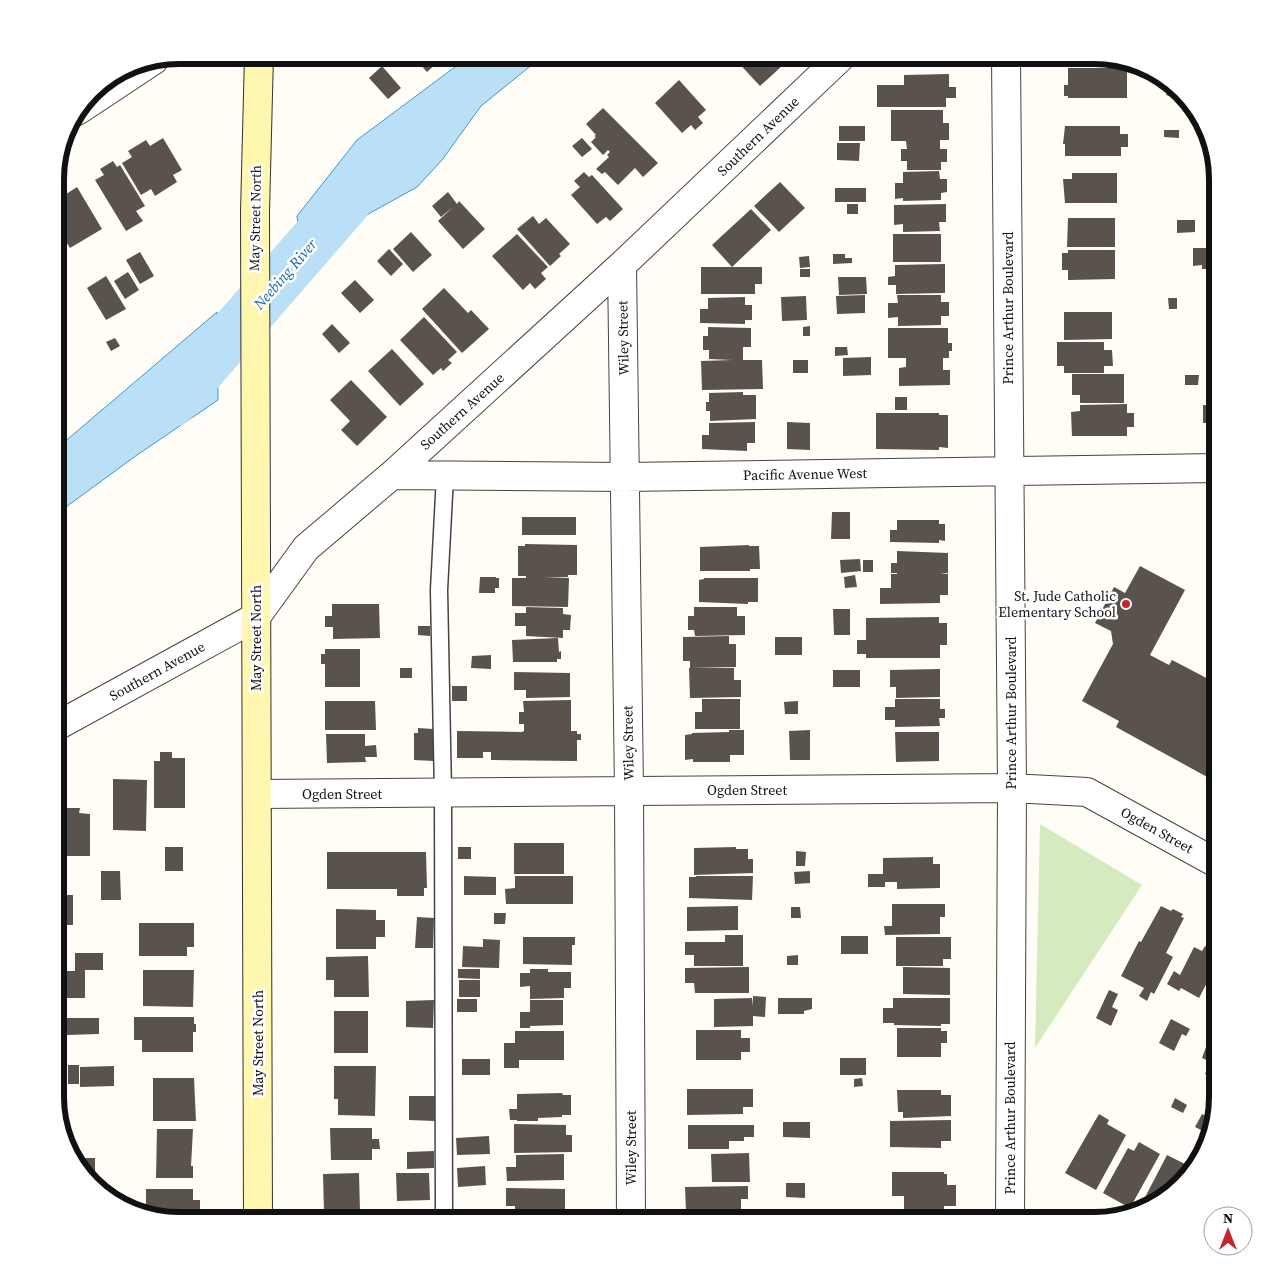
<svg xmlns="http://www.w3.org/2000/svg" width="1273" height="1276" viewBox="0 0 1273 1276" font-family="'Source Serif 4',serif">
<rect width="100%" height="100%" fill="#fffdf5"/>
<path fill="#d5ebbd" d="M1040,824L1142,885L1035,1048Z"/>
<path fill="#b9e0f7" stroke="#3f96cf" d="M471,55H544L481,106L442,160L417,187L307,248L303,266L297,216L357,140Z
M217,312L218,400L137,455L55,515V450Z"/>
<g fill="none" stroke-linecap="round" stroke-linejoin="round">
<path stroke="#b9e0f7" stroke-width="49" d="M173,402L346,203"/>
</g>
<path fill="#5a524d" d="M412,55H435L440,60L427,72Z
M737,55H772L782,66L760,86L734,58Z
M1059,55H1102L1110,57V61H1059Z
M382,66L401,88L388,99L369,78Z
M1068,68H1127V98H1068V96H1064V85H1068Z
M949,74V87H956V98H946V107H877V85H904V75Z
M679,80L706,110L698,117L703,123L695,130L691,125L682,133L655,103Z
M1170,84L1181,92L1179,99L1166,95Z
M603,108L658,163L643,177L635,168L618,185L605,172L602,174L596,169L609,157L607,155L610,152L608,150L603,155L591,142L596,137L594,136L596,135L586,124Z
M891,110H943V123H949V140H940V149H947V162H941V170H907V161H901V149H907L906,141H891Z
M1194,112H1197L1201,119V123L1194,122Z
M839,126H865V141H839Z
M1065,126H1120V134H1128V147H1121V156H1065V144H1063Z
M1203,126H1206L1209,131L1211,142H1203Z
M1164,130H1179V138L1164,137Z
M163,138L182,170L173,175L177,182L155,196L151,189L141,195L122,163L132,157L128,151L146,140L150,146Z
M582,138L592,149L582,157L572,146Z
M837,143H860L859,161L837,160Z
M113,161L117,167L120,165L145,206L136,211L143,221L126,231L95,180L104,175L100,169Z
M939,171L940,179H947V192L941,193V200L903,201V198L895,199V183H903V172Z
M1217,171L1218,197H1216L1209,173Z
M584,172L589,177L592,175L623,209L610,221L606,217L597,224L571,195L580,187L574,181Z
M1072,173H1117V203H1065L1063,179H1072Z
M780,182L805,208L779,232L754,206Z
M77,187L102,229L70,248L55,224V206L59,204L57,200Z
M835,188H866V202H835Z
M448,192L457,204L459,201L485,229L463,249L438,221L453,207L441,217L432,206Z
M847,204H858V214H847Z
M946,204V222H939L940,231L903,232V224L894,225V205Z
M751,209L771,230L732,267L712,245Z
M533,216L539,224L546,218L570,244L559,254L561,256L550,266L517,229Z
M1068,218H1115V247H1067Z
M1177,220H1195V232L1177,233Z
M411,232L432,255L413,272L393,249Z
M517,234L548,267L541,273L546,279L535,289L530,283L523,290L492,256Z
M893,234H941V262H893Z
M1193,248H1218V266H1214V269H1202V265L1193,266Z
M389,249L403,264L391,276L377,261Z
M1068,250H1115V279L1068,280V270H1062V253H1068Z
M140,252L154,276L140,284L126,260Z
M833,254H845V258H852V263L833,264Z
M809,256L810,267L800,268L799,257Z
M945,264V293L896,294V285H888V277L895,276V265Z
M701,267H762V284H755V294H701Z
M800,269H810V277H800Z
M128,272L139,290L125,299L114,281Z
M106,276L126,309L106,320L87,288Z
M838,277H866L867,294L839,295Z
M355,280L374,300L360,313L341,293Z
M444,288L468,313L471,310L489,329L462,353L422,309Z
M865,295V313L837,314L836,296Z
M897,295H941V302H949V316H941V325L898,326V317L888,318V303H898Z
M806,296L807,320L782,321L781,297Z
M745,297V305H752V320H745V324L700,323V309H708V298Z
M1168,298H1177V309H1169Z
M1064,312H1112V339L1064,340Z
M424,317L457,352L448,360L452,363L443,371L441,368L433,375L400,340Z
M332,324L350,343L339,353L322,334Z
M810,326V336H803V327Z
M708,327L751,328V347H743V360H762L763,389L702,390L701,361L732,360L709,359V350H703V336H708Z
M888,328H948V343H952V351H949V358H943V370H950V385L899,386V368L906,367V358H888Z
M115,338L120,346L111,351L106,342Z
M1057,342H1104V350H1112L1113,366H1104V373H1064V366H1057Z
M835,347H847L848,355L835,356Z
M392,349L424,384L400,406L368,371Z
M871,357V375L843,376V358Z
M793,360H808V373H793Z
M55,361L64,376L55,381Z
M1072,374H1124V403H1080V395H1072Z
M1207,374H1218V390H1207Z
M1185,375H1199L1198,385H1185Z
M351,380L387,417L357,446L341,430L350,421L330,400Z
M743,392V395H756V419L710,421V411H706V402H709V393Z
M895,397H907V410H895Z
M1127,404V413H1134V427H1127V436H1072L1071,412L1080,411V405Z
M1203,405H1218V423H1203Z
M876,413H939V415H948V448L939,447V450L876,449Z
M755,422V443H747V451L702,449V435H709V423Z
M787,422L810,423V450L787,449Z
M832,512H850V539H831Z
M522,517H576V535H522Z
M897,520H939V524H945V541L939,540V543L890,542V530H897Z
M525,544L577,545V575H568V577H544L569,578L568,607L512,606V578H526V576H518V546H525Z
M749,545V546H759L760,569H750V571H700V547Z
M897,551L948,553V573L940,574H948V595H940V603L880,604V588H891V574H897V573H891V563H897Z
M860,559L861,571L841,573L840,560Z
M863,560H873V572H863Z
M1140,566L1185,590L1150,655L1169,665L1172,660L1218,684V775L1212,772L1209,778L1116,727L1119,721L1082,701L1113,644L1111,631L1095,623L1114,587L1125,593Z
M855,575L857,587L845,588L844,577Z
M480,577H496V578H499V588H495V593H479Z
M704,578H758V602H748V604L699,602V580L704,579Z
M332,604H379L380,638L333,639V627H325V616H332Z
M526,607L563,608V614L571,615L570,630H563V638L526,636V626H515V613H526Z
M694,607H737V616H745V635L695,636L694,630H688V616H694Z
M833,609H850V635H834Z
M939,617V623H947V645H940V658H866V654H857V640H866V618Z
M418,626H430V636L418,635Z
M729,636V644H736V667L690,668V661H683V637Z
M775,637H802V655H775Z
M558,638L559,652L561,651V659H557V662H513L512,640Z
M325,649H360V687H325V664H321V654H325Z
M491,655V669L471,668L472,656Z
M400,668H412V678H400Z
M689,668H734V680H741V697L690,698Z
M940,669V697L896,698V687H890V670Z
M833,670H860V687H833Z
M514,672L570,673V697L526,698V690H514Z
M452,686H467V701H452Z
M702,699H740V729H695V712H702Z
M895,699H940V709H945V718H939L940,726L895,727V720H885V707H895Z
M571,700V731H577V734H581V740H577V761L491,760V752H483V758H457V731L522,732L524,731V724H519V712H524L523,701Z
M325,701H375L376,730H325Z
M798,701V714H785L784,702Z
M418,728L433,729V733H435L434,761L414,760V733H418Z
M729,730H744V755H730V762H693V759L685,760V735L692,734V733L729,732Z
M810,730V760H790L789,731Z
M895,732H939V761L896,762Z
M326,734H365V746L376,745L377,757H365L366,762L327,763Z
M160,752H172V758H185V808H154V761H160Z
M113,779L147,780L146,831L113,830Z
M67,808H80L79,813L90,814V856H55V813H67Z
M514,843H564V874H514Z
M165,847H183V871H165Z
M458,847H471V859H458Z
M736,847V849H748V859H753V873L694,875V848Z
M796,851L806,852L805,866H796Z
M327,852H426L427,888H424V896H397V889H327Z
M933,857V864H940V888L897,889V882H885V887H868V874H883V858Z
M101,871H120L121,900H101Z
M810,871V883L795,884L794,872Z
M464,876L496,877V895H464Z
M515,876H573V904H506L505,889L515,888Z
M696,876H753L752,900L689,898V877H696Z
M55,895H73V925H55Z
M892,904H945V917H940V934L885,935L884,926H892Z
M738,906V930L687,931V907Z
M1161,906L1171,911L1173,909L1183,914L1181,917L1184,918L1166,953L1173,957L1154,994L1151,992L1147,1001L1139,996L1144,988L1121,976L1139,941L1141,942Z
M791,907H800L801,918H791Z
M336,909L376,910V920H385V937H376V949H336Z
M494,913H506L505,924H494Z
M417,917L434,918L433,948H415Z
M139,923H194V947H187V956H139Z
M725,935H743V966H694V955H685V942H725Z
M841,936H868V954H841Z
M523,937H575V945H572V965L523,964Z
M896,937H951V959H943V966H896Z
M483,939L500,940L499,968L462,967L463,946L483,947Z
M1205,946L1214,951L1211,957L1218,961V962L1199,998L1181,988L1179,991L1167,984L1174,971L1180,975L1194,947L1202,951Z
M75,953H103V970H85V998H65V971H75Z
M798,955V965H787V956Z
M368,956L369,997H334V980H326V957Z
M749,967V993H695L694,983H685V968Z
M903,967L950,968V995L903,994Z
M458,969H480V979L458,978Z
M530,969H548V972H571V988H564V998L530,999V986L520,987V973H530Z
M143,970H194L193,1007L143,1006Z
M459,980H480V997H459Z
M1109,990L1118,994L1112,1007L1118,1010L1111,1026L1096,1018Z
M753,996L766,997L765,1017L753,1016V1026L714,1027V999L752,998L753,1006Z
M778,998H812V1009L804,1011V1014H778Z
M893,998H950V1024H941V1026L894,1025V1023H883V1008H893Z
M457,999H477V1012H457Z
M434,1000L433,1028L406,1027V1001Z
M530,1000H563V1025L530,1026V1028H520V1012H530Z
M334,1011H368V1053H334Z
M134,1017H194V1024H196V1032H193V1052H142V1040H134Z
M67,1018H99V1034L67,1035Z
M1171,1019L1190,1029L1186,1036L1182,1034L1174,1051L1159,1043Z
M897,1028H941V1031H947V1043H941V1057H897Z
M696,1030H741V1038H750V1052H741V1060H696Z
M515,1031H564V1060H519V1068H504V1043H515Z
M1206,1047L1216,1052L1211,1062L1202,1058Z
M840,1058H866V1075H840Z
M462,1059H490V1075H462Z
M68,1065H79V1084H68Z
M114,1066V1086L80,1087V1067Z
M334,1066H376L375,1116L338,1115V1099H334Z
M1209,1066L1218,1070L1217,1079L1205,1074Z
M153,1078H194L196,1121H153Z
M862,1078L863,1086L854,1087V1079Z
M687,1089H753V1107H743V1114L687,1115Z
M897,1090H941V1095H951V1116L903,1118V1112H898Z
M562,1093L563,1095H571V1115H562V1117L538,1118V1121H517V1120H510L509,1109H517V1094Z
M409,1096H435V1121L409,1120Z
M1175,1098L1187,1105L1183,1113L1171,1107Z
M1099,1114L1109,1120L1107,1124L1126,1135L1096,1190L1065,1173Z
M1202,1114L1212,1119L1205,1132L1195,1127Z
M951,1120V1141H941V1148L890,1147V1121Z
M783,1122H810V1138L783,1137Z
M514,1124L566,1125V1135H572V1152L514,1153Z
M688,1125H754V1137H744V1141H729V1149H688Z
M330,1128H372V1139H379L380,1149H372V1160H331Z
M157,1129H193L191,1166H193V1178H156Z
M489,1136L490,1154L457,1155L456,1138Z
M1139,1142L1160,1154L1130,1208L1103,1193L1128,1148L1134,1151Z
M434,1151V1168L407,1169V1152Z
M749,1153L750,1182H712L711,1154Z
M564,1154V1180L507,1181L506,1167H516V1155Z
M1167,1155L1187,1165L1172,1193L1148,1208L1141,1205Z
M72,1158H95V1186L86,1179Z
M485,1166L486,1185L458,1187L457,1168Z
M892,1172H944V1174H947V1185H956V1206H944V1210H904V1196H892Z
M359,1173L360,1212H324L323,1174Z
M396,1173H429L430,1200L397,1201Z
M786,1183H805V1198L786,1197Z
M748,1186V1199H741V1211H686L685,1187Z
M506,1188L565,1189V1216H515V1206H506Z
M146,1189H193V1200H200V1211H193V1221H178L146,1214Z
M866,1212L867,1221H839L838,1214Z
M458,1215H477V1221H458Z
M904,1215H944V1216H952V1221H904Z
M685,1216H741V1221H685Z
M362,1217L374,1218V1221H362Z
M516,1218H570V1221H516Z"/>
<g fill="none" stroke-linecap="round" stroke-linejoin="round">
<g stroke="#444" stroke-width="19">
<path id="lane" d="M444,1221L443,793L439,590L445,476"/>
</g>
<g stroke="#444" stroke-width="30">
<path id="street" d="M1006,55L1012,788L1010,1221
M77,111L154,60
M622,265L629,791L631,1221
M392,475L625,477L1218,468
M55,727L256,617L306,548L392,475L622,265L843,55
M257,794L1012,788L1087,792L1218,864"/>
</g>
<g stroke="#333" stroke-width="30">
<path id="secondary" d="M258,1221L255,212L259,55"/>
</g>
<use href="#lane" stroke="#fff" stroke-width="16"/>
<use href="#street" stroke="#fff" stroke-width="28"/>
<use href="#secondary" stroke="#fff6b0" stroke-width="28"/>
</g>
<circle fill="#c4262e" stroke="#fff" stroke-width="2" cx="1126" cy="604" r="5"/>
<g text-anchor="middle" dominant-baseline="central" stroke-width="5" stroke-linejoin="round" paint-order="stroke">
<g font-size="14" fill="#111" stroke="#fff">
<text transform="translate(758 136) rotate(-44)">Southern Avenue</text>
<text transform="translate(255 218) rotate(-89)">May Street North</text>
<text transform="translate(1008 308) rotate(-90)">Prince Arthur Boulevard</text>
<text transform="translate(623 338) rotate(-91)">Wiley Street</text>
<text transform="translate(462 411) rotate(-42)">Southern Avenue</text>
<text transform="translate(805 474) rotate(-1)">Pacific Avenue West</text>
<text transform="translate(256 638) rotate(-90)">May Street North</text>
<text transform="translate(157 671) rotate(-29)">Southern Avenue</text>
<text transform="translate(1011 713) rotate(-90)">Prince Arthur Boulevard</text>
<text transform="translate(628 743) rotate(-91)">Wiley Street</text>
<text x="747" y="790">Ogden Street</text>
<text x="342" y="794">Ogden Street</text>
<text transform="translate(1157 830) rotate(29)">Ogden Street</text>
<text transform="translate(258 1043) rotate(-90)">May Street North</text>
<text transform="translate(1010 1118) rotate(-90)">Prince Arthur Boulevard</text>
<text transform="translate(631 1148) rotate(-90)">Wiley Street</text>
</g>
<g font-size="14" fill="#111" stroke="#fff" text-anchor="end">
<text x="1116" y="596">St. Jude Catholic<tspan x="1116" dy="16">Elementary School</tspan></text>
</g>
<g font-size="15" font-style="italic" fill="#1768a6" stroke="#fff">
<text transform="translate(285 274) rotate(-49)">Neebing River</text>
</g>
</g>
<path d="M0 0H1273V1276H0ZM179 64H1094A115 115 0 0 1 1209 179V1097A115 115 0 0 1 1094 1212H179A115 115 0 0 1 64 1097V179A115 115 0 0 1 179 64Z" fill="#fff" fill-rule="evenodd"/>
<path fill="none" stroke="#111" stroke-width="6" d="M179 64H1094A115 115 0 0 1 1209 179V1097A115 115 0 0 1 1094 1212H179A115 115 0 0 1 64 1097V179A115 115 0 0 1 179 64Z"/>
<g transform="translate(1228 1231)"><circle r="24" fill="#ffffff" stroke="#a0a0a0"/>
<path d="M0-4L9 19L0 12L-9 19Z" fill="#c4262e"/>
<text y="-8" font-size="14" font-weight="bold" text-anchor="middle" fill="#111111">N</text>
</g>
</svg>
